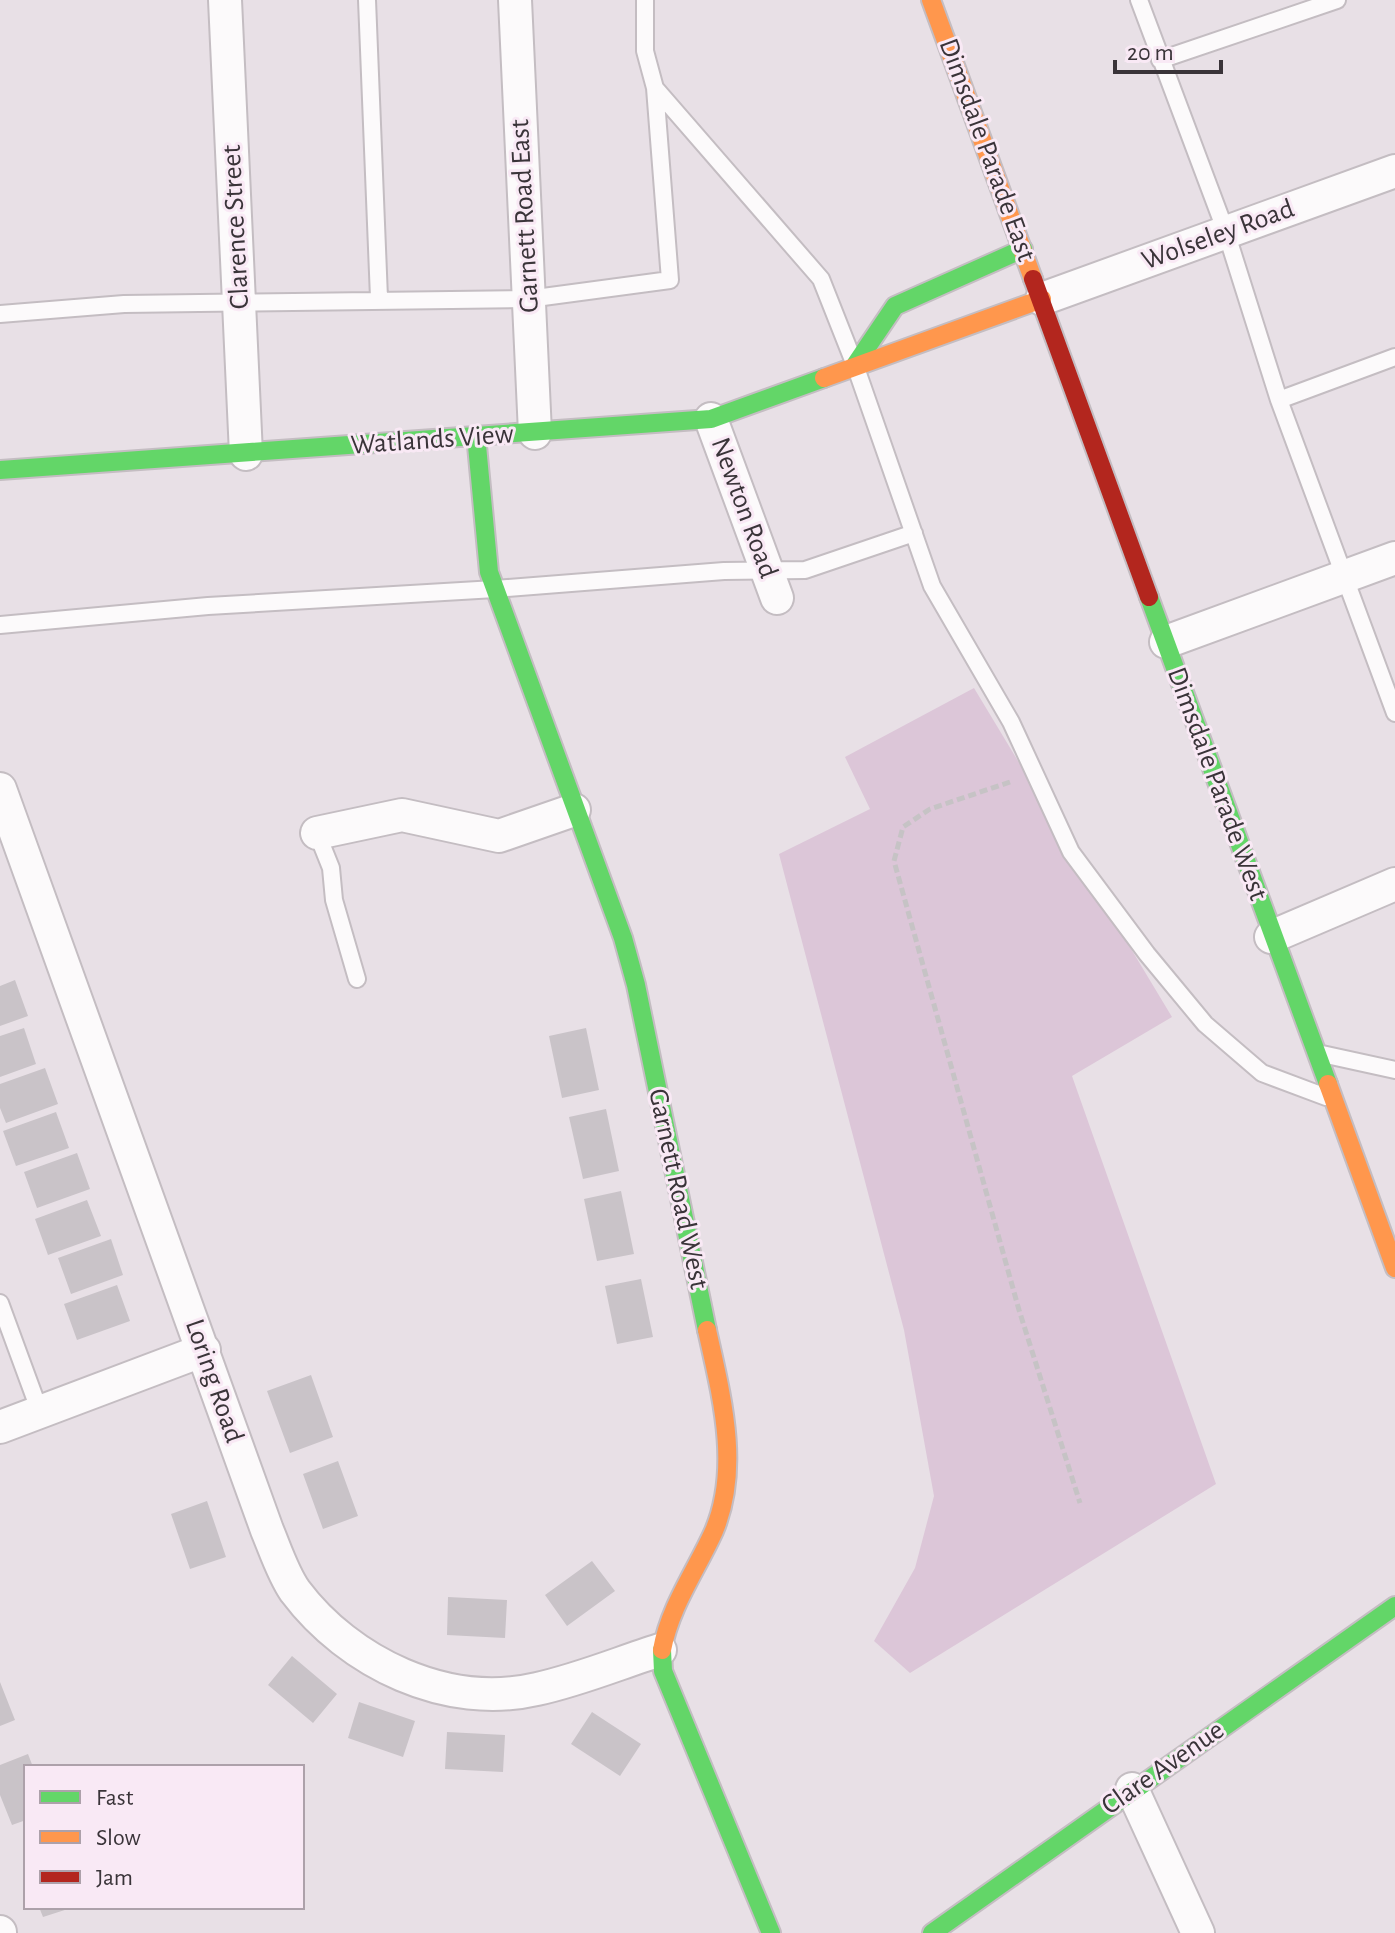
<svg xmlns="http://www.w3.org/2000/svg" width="1395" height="1933" viewBox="0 0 1395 1933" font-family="'Alegreya Sans',sans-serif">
<rect width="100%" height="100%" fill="#e8e0e6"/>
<path fill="#dcc6d8" d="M974,688L1172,1017L1072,1076L1216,1484L910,1673L874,1641L915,1568L934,1496L904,1330L779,854L870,809L845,757Z"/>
<path fill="#c9c3c8" d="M15,980L28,1016L0,1026V986Z
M24,1028L36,1064L0,1077V1036Z
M586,1028L599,1090L562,1098L549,1036Z
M45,1068L58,1104L6,1123L0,1108V1084Z
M606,1109L619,1171L583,1179L569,1117Z
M56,1112L69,1148L16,1166L3,1131Z
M77,1153L90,1189L37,1208L24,1172Z
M621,1191L634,1254L597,1261L584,1199Z
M87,1200L101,1236L48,1255L35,1219Z
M111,1239L123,1275L71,1294L58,1258Z
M641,1279L653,1337L617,1344L605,1286Z
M117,1285L130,1321L77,1340L64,1304Z
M311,1375L333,1437L290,1453L267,1391Z
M338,1461L358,1516L323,1529L303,1474Z
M207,1501L226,1557L190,1569L171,1514Z
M592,1561L615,1591L567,1626L545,1595Z
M448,1597L507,1600L505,1638L447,1635Z
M292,1656L337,1694L313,1723L268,1685Z
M0,1682L15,1720L0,1726Z
M359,1702L415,1721L403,1757L348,1738Z
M592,1712L641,1744L620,1776L571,1744Z
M447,1732L505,1735L503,1772L445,1769Z
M28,1754L33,1767H26V1820L12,1825L0,1795V1765Z
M39,1907H71V1908L43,1917Z"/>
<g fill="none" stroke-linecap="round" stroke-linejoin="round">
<g stroke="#c4bdc2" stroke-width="20">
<path id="lane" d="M367,0L379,298
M645,0V51L655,88L821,279L855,365L932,586L1011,722L1071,852L1147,954L1205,1024L1262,1073L1326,1097
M1139,0L1226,232L1279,400L1395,713
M1160,60L1337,0
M0,314L124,304L528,299L670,280L655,88
M1279,400L1395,357
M0,625L208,606L495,589L724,571L805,570L914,533
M317,833L331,868L334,900L357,979
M1322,1054L1395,1070
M0,1303L40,1412"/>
</g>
<g stroke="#c4bdc2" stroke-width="36">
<path id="street" d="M225,0L246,454
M515,0L535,433
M1042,299L1395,171
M711,419L777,598
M1166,642L1395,558
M0,789L267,1530C275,1549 283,1574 295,1591C349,1663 447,1710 537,1689C579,1680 619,1663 660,1650
M317,833L402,815L499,836L574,810
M1271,937L1395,884
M0,1427L204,1350
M1132,1789L1198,1933
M0,1932V1933"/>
</g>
<g stroke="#c4bdc2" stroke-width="22">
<path id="fast" d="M855,365L895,306L1023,249
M476,435L489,572L623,938L636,985L707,1330
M0,470L711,419L824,378
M1149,597L1328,1084
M662,1650L663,1671L771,1933
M932,1933L1395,1606"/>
</g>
<g stroke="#c4bdc2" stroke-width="22">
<path id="slow" d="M931,0L1033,279
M824,378L1042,299
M1328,1084L1395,1268
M662,1650C670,1606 696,1571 714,1531C741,1467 721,1394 707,1330"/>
</g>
<g stroke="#c4bdc2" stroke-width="22">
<path id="jam" d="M1033,279L1149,597"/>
</g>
<path stroke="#c6c3c5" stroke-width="5" stroke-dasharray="8 4" stroke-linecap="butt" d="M1010,782L930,809L903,827L894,861L1019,1310L1080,1503"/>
<use href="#lane" stroke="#fcfafb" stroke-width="16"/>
<use href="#street" stroke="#fcfafb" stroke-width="32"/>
<use href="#fast" stroke="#63d668" stroke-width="18"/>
<use href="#slow" stroke="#ff974d" stroke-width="18"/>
<use href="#jam" stroke="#b3261e" stroke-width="18"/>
</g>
<g text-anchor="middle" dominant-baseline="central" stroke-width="6" stroke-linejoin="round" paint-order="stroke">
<g font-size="28" fill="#3a3439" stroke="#f9e9f5">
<text transform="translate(987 150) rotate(70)">Dimsdale Parade East</text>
<text transform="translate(525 216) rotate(-93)">Garnett Road East</text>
<text transform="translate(236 227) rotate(-93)">Clarence Street</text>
<text transform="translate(1218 235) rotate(-20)">Wolseley Road</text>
<text transform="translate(432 440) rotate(-4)">Watlands View</text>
<text transform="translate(744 508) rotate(70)">Newton Road</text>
<text transform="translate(1217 784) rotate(70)">Dimsdale Parade West</text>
<text transform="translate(678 1189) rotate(78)">Garnett Road West</text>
<text transform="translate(214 1381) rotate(71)">Loring Road</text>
<text transform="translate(1163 1768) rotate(-35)">Clare Avenue</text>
</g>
</g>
<rect x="24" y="1765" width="280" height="144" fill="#f9e9f5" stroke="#ada1aa" stroke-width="2"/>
<rect x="40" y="1791" width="40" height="12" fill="#63d668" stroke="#ada1aa" stroke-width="2"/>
<text x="96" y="1805" font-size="24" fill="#3a3439">Fast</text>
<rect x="40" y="1831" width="40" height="12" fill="#ff974d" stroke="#ada1aa" stroke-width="2"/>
<text x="96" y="1845" font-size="24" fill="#3a3439">Slow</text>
<rect x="40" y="1871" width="40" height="12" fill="#b3261e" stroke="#ada1aa" stroke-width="2"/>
<text x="96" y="1885" font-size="24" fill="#3a3439">Jam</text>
<path d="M1115 60v12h106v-12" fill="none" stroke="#3a3439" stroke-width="4"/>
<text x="1127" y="60" font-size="24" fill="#3a3439" stroke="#f9e9f5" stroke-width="6" paint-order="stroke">20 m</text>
</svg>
